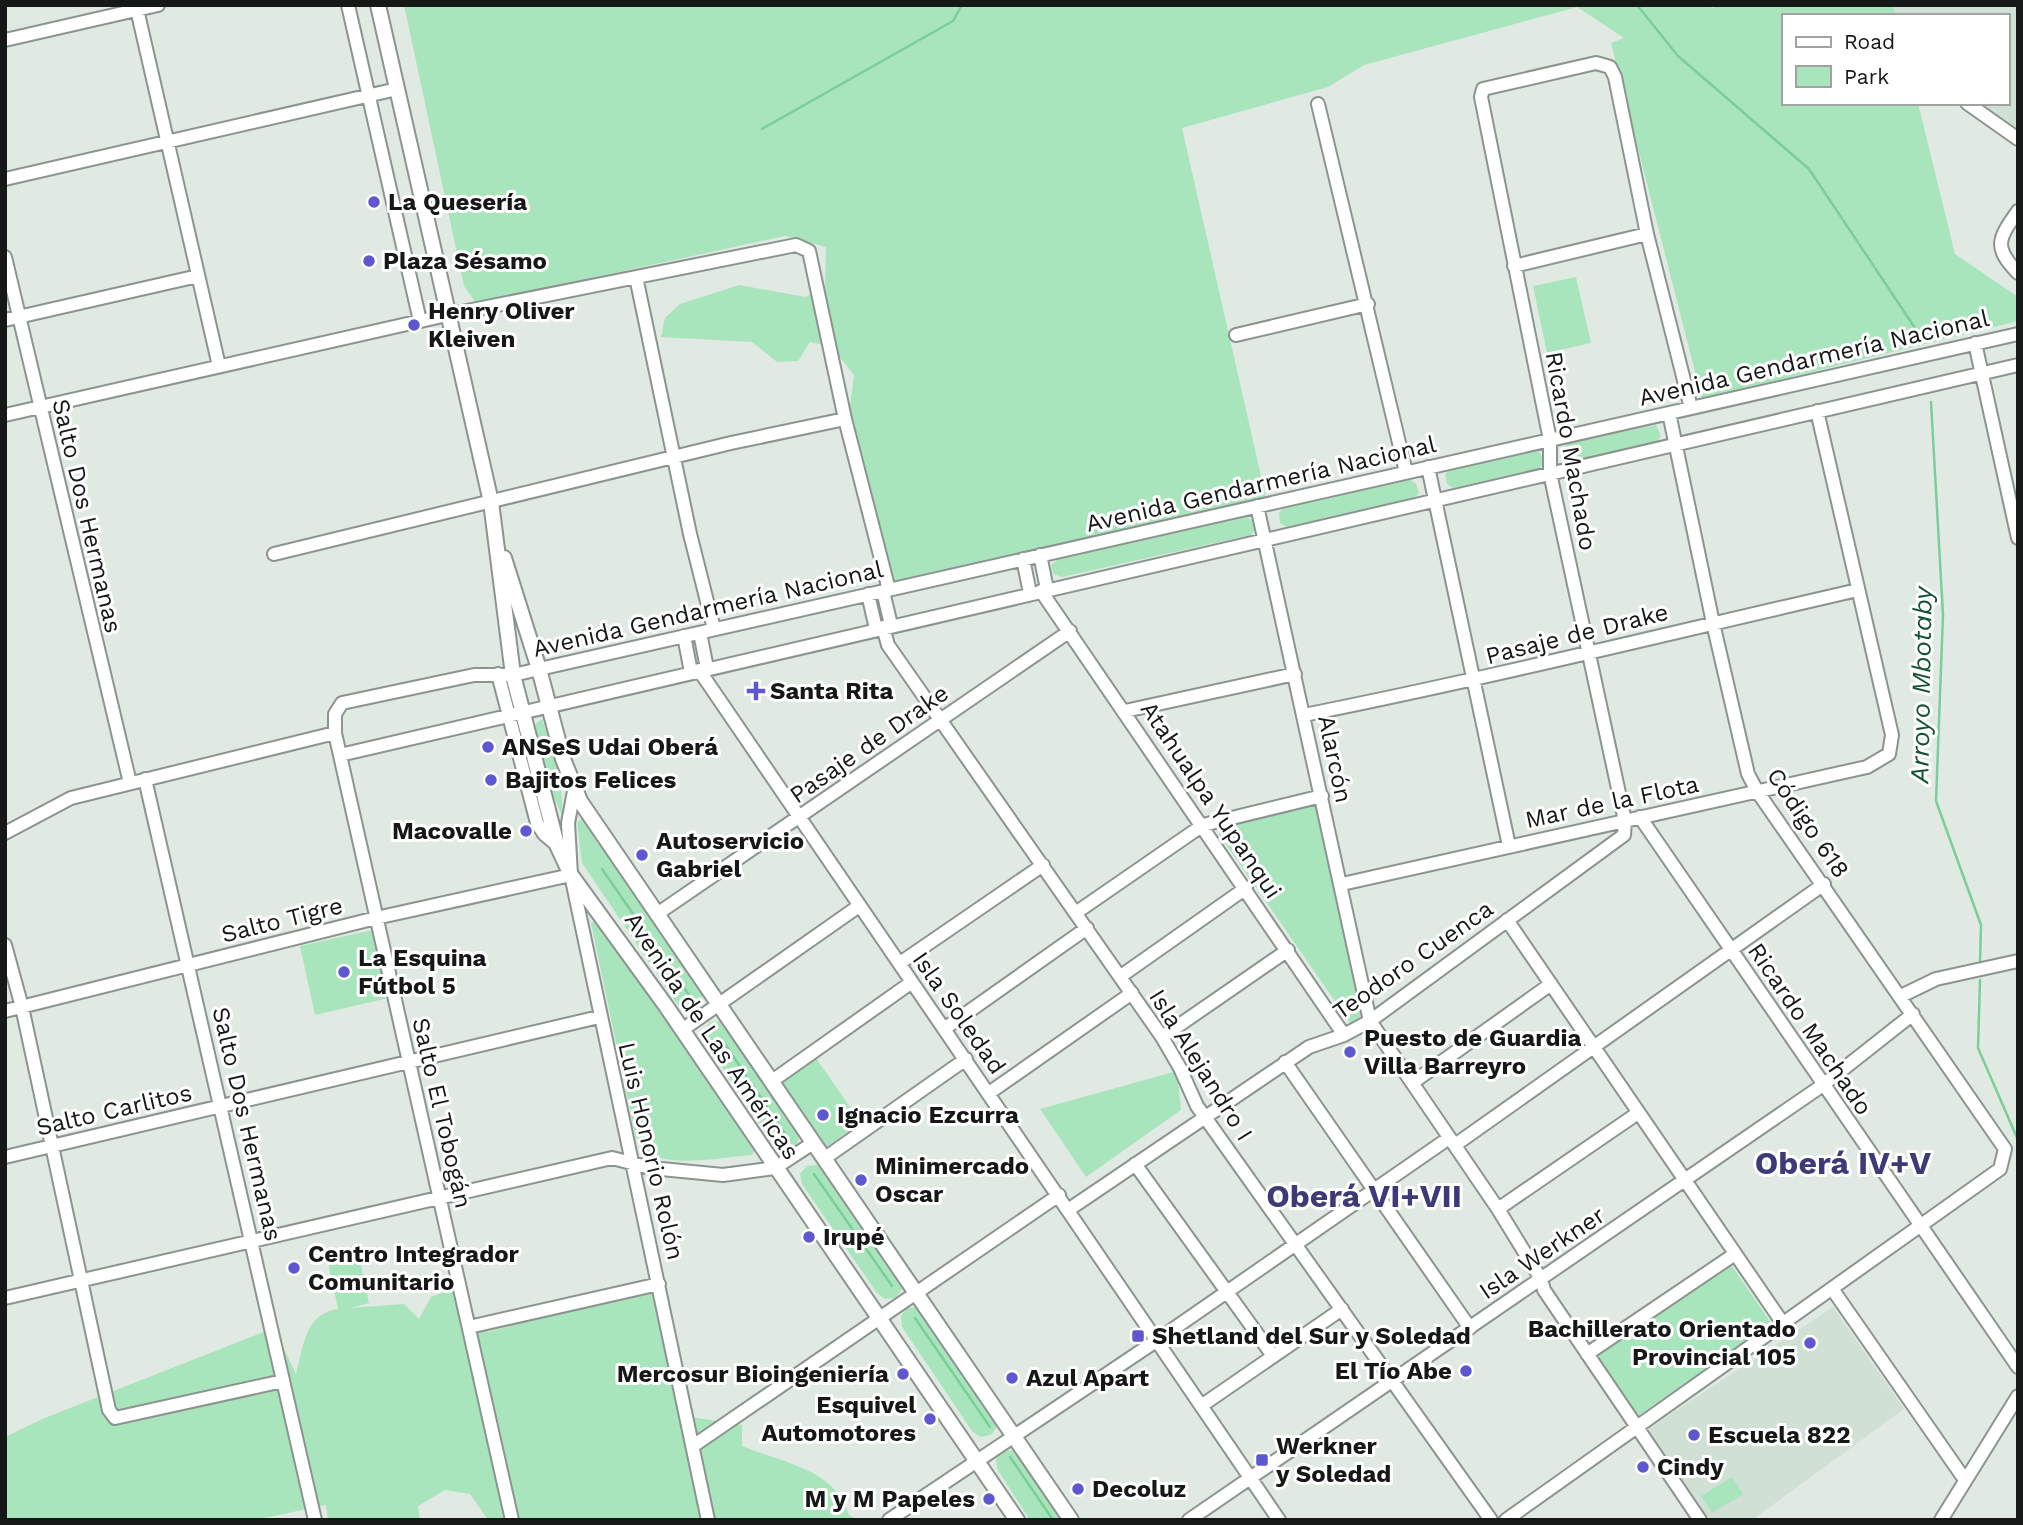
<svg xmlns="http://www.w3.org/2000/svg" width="2023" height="1525" viewBox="0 0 2023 1525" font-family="'Work Sans',sans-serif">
<rect width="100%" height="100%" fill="#e1e9e3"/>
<path fill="#d1e0d5" d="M1893,5H2018V142L1957,103H2007V16H1896Z
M1833,1307L1904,1409L1752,1520H1710L1648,1429Z"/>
<path fill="#a9e5bc" d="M404,5H1710L1712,8L1720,5H1893L1896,16H1783V103H1918L1955,254L2018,297V321L1702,399L1611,43L1624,38L1577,7L1364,65L1328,87L1182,128L1266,498L894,591L850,407L854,375L832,347L810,342L798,361L777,362L752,342L661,337L665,318L680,304L739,285L806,297L825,285L826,247L785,236L476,303L464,286Z
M1576,277L1591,343L1547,353L1533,286Z
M1656,425L1661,436L1656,443L1570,462L1564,458L1563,449L1567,444Z
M1539,451L1544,462L1539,469L1453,488L1447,484L1445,474L1450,470Z
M1409,479L1416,484L1419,493L1414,498L1286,527L1280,523L1279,513L1283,508Z
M1245,516L1253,521L1255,530L1251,535L1062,577L1053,574L1051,565L1059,559Z
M542,719L560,775L563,818L553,795L534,725Z
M1317,802L1365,1014L1350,1023L1219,834L1221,823Z
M584,818L598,844L606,850L701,990L703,1001L697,1010L686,1011L678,1005L582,863L577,822Z
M598,918L755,1149L752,1155C723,1157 666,1170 642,1149C639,1146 637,1138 635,1134L591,923Z
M373,930L388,998L315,1015L300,946Z
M720,1021L728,1027L797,1130L799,1140L793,1149L783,1151L774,1145L704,1040L703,1030L710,1022Z
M816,1058L861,1123L823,1149L779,1083Z
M1177,1071L1181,1110L1086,1177L1040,1109Z
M817,1165L825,1171L900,1278L902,1289L896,1298L885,1299L877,1293L802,1184L800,1174L807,1166Z
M357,1246L369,1303L350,1308L404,1304L419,1319L431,1297L452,1289L488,1332L659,1288L691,1417L742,1425V1446C782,1463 835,1468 849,1515L858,1520H488L470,1494L445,1490L418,1506L420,1520H328L326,1505L255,1520H5V1437L42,1419L274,1328L296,1374C303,1348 305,1313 338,1309L326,1253Z
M1730,1263L1771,1323L1638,1416L1596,1357Z
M918,1307L995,1416L997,1427L991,1435L980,1437L972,1431L902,1327L901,1316L907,1308Z
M1013,1450L1020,1457L1063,1520H1030L997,1469L996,1459L1002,1451Z
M1732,1477L1743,1494L1712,1513L1701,1496Z"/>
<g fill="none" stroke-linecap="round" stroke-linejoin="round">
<path stroke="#7ace98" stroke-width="2.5" d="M1637,5L1678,56L1809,169L1919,334
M762,129L953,21L962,5
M1931,402L1943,615L1936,801L1981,925L1980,961
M602,869L689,995
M1980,980L1978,1048L2018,1140
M721,1038L790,1141
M814,1174L892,1286
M915,1318L990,1427
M1010,1457L1053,1520"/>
<g stroke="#8c948f" stroke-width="16">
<path id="minor" d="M136,5L219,366
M348,5L420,321
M5,40L158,5
M1967,103L2018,139
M1318,104L1406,472
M5,179L397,89
M2018,211C1998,239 1993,247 2018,273
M5,257L130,783
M1514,266L1647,234
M636,277L690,534L714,629
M5,320L198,276
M1236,335L1368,304
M1975,343L2018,538
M5,415L447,315L796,245L809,251L845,419
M1428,467L1509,846
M1257,506L1370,1021L1498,1209L1541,1279L1544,1290L1700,1520
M274,554L731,443L845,419L889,590
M1040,555L1047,589
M1023,559L1030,593
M883,591L891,625
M1041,591L1344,1035
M868,594L876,629
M883,627L888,645L1162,1037L1180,1068L1197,1106L1491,1520
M700,633L707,668
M684,636L691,672
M699,670L1279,1520
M498,674L537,823L544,834L561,848
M1125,711L1295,674
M1304,715C1490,678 1674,632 1858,590
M340,755L2018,365
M145,779L315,1520
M574,791L568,823L571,875L708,1520
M1640,817L2018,1367
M5,833L71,798L335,733
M1342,884L1867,767L1889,754L1892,735L1817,411
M1077,912L1203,825L1322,796
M657,914L1070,631
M1507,920L1784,1325
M5,945L22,1007L109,1410L115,1418L283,1381
M900,963L1043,865
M1121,976L1246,888
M1901,996L1936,979L2018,961
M5,1011L376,918L571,875
M944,1029L1087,928
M682,1030L859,906
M1162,1037L1288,950
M1285,1062L1470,1328
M772,1081L912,982
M1412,1083L1551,984
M989,1093L1132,993
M1455,1145L1824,884
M5,1157L599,1017
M825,1158L966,1059
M1135,1164L1273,1356
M1498,1209L1638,1113
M1068,1210L1309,1047L1344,1035L1370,1021L1624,835L1625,821L1550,473V440L1481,97L1483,89L1596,63L1610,67L1615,77L1647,234L1691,408
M1833,1290L1965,1480
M5,1298L612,1158L651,1168L723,1175L775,1168L813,1143
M469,1327L659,1284
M1587,1354L1735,1254
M1201,1406L1342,1309
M693,1446L1059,1195
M512,1520L335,733V714L342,703L474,675H513L2018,334
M889,1520L1156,1341L1449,1138
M1189,1520L1823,1085L1913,1014
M1506,1520L2000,1169L2005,1149L1757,791L1748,774L1713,623L1669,413
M1941,1520L2018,1396"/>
</g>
<g stroke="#8c948f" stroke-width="18">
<path id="major" d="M378,5L491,502L513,675L557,845L571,875L666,1006L1017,1520
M504,558L539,669L563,759L580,801L1071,1520"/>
</g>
<use href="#minor" stroke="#fff" stroke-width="12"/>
<use href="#major" stroke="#fff" stroke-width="14"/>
</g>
<g fill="#5e57cf" stroke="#fff" stroke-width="2.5">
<circle cx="374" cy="202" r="7"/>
<circle cx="369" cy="261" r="7"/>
<circle cx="414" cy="325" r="7"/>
<path d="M752.5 680.5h7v7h7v7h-7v7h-7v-7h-7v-7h7z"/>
<circle cx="488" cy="747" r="7"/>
<circle cx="491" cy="780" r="7"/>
<circle cx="526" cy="831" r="7"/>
<circle cx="642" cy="855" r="7"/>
<circle cx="344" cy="972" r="7"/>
<circle cx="1350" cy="1052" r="7"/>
<circle cx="823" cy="1115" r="7"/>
<circle cx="861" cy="1180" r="7"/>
<circle cx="809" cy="1237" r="7"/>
<circle cx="294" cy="1268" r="7"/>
<rect x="1131" y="1329" width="14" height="14" rx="3.5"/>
<circle cx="1810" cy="1343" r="7"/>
<circle cx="1466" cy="1371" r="7"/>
<circle cx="903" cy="1374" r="7"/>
<circle cx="1012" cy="1378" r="7"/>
<circle cx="930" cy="1419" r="7"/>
<circle cx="1694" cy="1435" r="7"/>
<rect x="1255" y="1453" width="14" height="14" rx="3.5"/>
<circle cx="1643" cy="1467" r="7"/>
<circle cx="1078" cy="1489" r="7"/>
<circle cx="989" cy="1499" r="7"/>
</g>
<g text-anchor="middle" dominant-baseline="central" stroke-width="6" stroke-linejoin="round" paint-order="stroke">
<g font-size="24" font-weight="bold" fill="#151816" stroke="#fff" text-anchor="start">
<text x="388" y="202">La Quesería</text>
<text x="383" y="261">Plaza Sésamo</text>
<text x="428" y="311">Henry Oliver<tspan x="428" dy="28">Kleiven</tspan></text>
<text x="770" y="691">Santa Rita</text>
<text x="502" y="747">ANSeS Udai Oberá</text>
<text x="505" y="780">Bajitos Felices</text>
<text x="512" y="831" text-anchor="end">Macovalle</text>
<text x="656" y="841">Autoservicio<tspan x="656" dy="28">Gabriel</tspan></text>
<text x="358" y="958">La Esquina<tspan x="358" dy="28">Fútbol 5</tspan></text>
<text x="1364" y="1038">Puesto de Guardia<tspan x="1364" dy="28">Villa Barreyro</tspan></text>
<text x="837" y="1115">Ignacio Ezcurra</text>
<text x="875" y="1166">Minimercado<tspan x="875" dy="28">Oscar</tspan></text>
<text x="823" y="1237">Irupé</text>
<text x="308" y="1254">Centro Integrador<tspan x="308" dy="28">Comunitario</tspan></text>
<text x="1796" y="1329" text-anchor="end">Bachillerato Orientado<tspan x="1796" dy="28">Provincial 105</tspan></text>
<text x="1152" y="1336">Shetland del Sur y Soledad</text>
<text x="1452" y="1371" text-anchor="end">El Tío Abe</text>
<text x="889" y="1374" text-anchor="end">Mercosur Bioingeniería</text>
<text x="1026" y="1378">Azul Apart</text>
<text x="916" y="1405" text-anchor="end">Esquivel<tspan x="916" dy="28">Automotores</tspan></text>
<text x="1708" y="1435">Escuela 822</text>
<text x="1276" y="1446">Werkner<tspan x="1276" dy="28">y Soledad</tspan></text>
<text x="1657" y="1467">Cindy</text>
<text x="1092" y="1489">Decoluz</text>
<text x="975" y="1499" text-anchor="end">M y M Papeles</text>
</g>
<g font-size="24" fill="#151816" stroke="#fff">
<text transform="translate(1814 358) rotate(-13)">Avenida Gendarmería Nacional</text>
<text transform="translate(1571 451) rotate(80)">Ricardo Machado</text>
<text transform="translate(1261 484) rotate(-13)">Avenida Gendarmería Nacional</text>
<text transform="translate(87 516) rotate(77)">Salto Dos Hermanas</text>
<text transform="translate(708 609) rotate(-13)">Avenida Gendarmería Nacional</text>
<text transform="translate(1577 634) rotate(-14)">Pasaje de Drake</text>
<text transform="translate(869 744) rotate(-35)">Pasaje de Drake</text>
<text transform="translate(1335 759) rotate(78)">Alarcón</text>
<text transform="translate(1211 800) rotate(56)">Atahualpa Yupanqui</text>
<text transform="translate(1612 802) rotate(-12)">Mar de la Flota</text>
<text transform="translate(1808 823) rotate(56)">Código 618</text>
<text transform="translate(282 920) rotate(-14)">Salto Tigre</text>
<text transform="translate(1413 960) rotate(-35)">Teodoro Cuenca</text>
<text transform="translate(959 1013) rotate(55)">Isla Soledad</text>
<text transform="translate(1810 1029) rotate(56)">Ricardo Machado</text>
<text transform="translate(712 1036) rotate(56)">Avenida de Las Américas</text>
<text transform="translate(1201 1065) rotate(58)">Isla Alejandro I</text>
<text transform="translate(114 1110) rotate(-13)">Salto Carlitos</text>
<text transform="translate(442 1113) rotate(77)">Salto El Tobogán</text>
<text transform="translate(247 1124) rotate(77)">Salto Dos Hermanas</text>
<text transform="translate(651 1151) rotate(77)">Luis Honorio Rolón</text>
<text transform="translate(1542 1253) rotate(-34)">Isla Werkner</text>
</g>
<g font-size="26" font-style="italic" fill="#135330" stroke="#fff">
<text transform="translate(1921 685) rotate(-89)">Arroyo Mbotaby</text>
</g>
<g font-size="32" font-weight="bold" fill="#3c3b78" stroke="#fff">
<text x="1843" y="1163">Oberá IV+V</text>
<text x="1364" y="1196">Oberá VI+VII</text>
</g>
</g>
<rect width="2023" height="1525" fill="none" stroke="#151816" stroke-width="14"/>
<rect x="1782" y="14" width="228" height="91" fill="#ffffff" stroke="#a1a3a2" stroke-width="2"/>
<rect x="1796" y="37" width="35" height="10" fill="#ffffff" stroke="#a1a3a2" stroke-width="2"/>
<text x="1844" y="49" font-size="21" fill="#151816">Road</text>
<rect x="1796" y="66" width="35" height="21" fill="#a9e5bc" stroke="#a1a3a2" stroke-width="2"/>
<text x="1844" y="84" font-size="21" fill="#151816">Park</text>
</svg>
